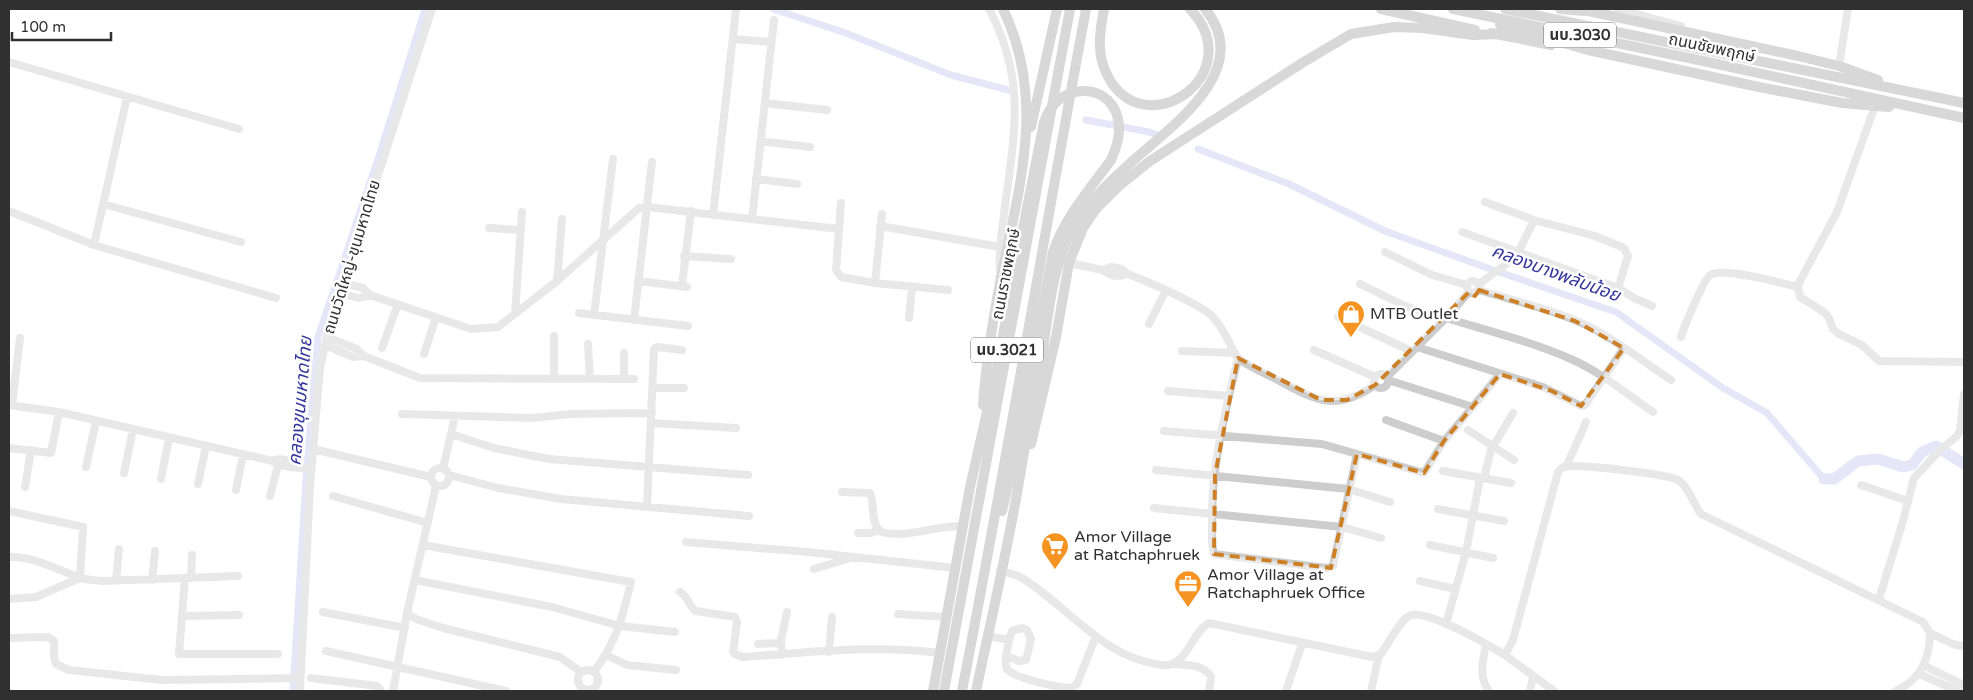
<svg xmlns="http://www.w3.org/2000/svg" width="1973" height="700" viewBox="0 0 1973 700" font-family="'Varela Round','Noto Sans Thai',sans-serif">
<rect width="100%" height="100%" fill="#fff"/>
<g fill="none" stroke-linecap="round" stroke-linejoin="round">
<path stroke="#c7c8f0" stroke-width="7" d="M773,9L843,32L951,75L1012,91
M1086,120L1149,132L1161,136
M1198,149L1289,184L1385,231L1493,270L1616,312L1723,388L1767,413L1824,479
M293,691L306,479L318,337L379,156L425,9"/>
<path stroke="#c7c8f0" stroke-width="11" d="M1824,479H1834L1858,461L1878,459L1903,467L1912,465L1922,452L1936,446L1964,464"/>
<path stroke="#cdcdcd" stroke-width="8" d="M989,9C1026,79 1015,131 1005,206C1003,227 998,249 1000,270
M1618,9L1681,26
M733,39L771,42
M9,62L239,129
M1839,66L1848,9
M765,103L827,110
M1875,106L1837,212L1800,281L1798,287L1800,297L1824,312L1829,318L1833,329L1839,334L1862,345L1879,361L1964,362
M760,141L810,147
M756,179L797,184
M1485,202L1534,220L1595,236L1624,248L1628,256L1618,288
M841,203L836,270L841,277L875,283L948,290
M103,204L241,242
M9,211L94,245L276,298
M713,215L736,9
M752,219L774,20
M880,226L1000,247
M489,228L521,230
M1462,232L1618,288L1634,298L1652,306
M94,245L127,97
M1385,252L1432,275L1467,285
M684,256L731,259
M1069,263L1103,270L1111,267L1122,269C1128,276 1137,277 1145,281C1166,290 1188,299 1207,312C1218,320 1225,334 1231,346C1233,350 1235,356 1239,359C1250,367 1264,373 1276,379C1315,400 1335,413 1375,385
M1103,270C1110,276 1117,278 1126,274
M1467 287a6 6 0 1 1 12 0a6 6 0 1 1-12 0Z
M557,281L562,219
M638,281L687,287
M343,283L363,288L370,295L471,329L498,327L557,281L639,208L647,207L839,229
M875,283L882,214
M1360,284L1405,306L1443,320
M1479,284L1505,265L1519,251L1534,220
M682,286L691,211
M1479,290C1515,301 1554,310 1588,326C1618,341 1644,362 1671,380
M340,293L359,298L370,295
M579,313L688,326
M515,314L522,212
M594,315L613,159
M1338,317L1411,351
M909,318L912,287
M1446,318C1489,331 1533,342 1573,360C1602,373 1628,395 1653,412
M634,320L652,162
M1149,324L1166,290
M554,336V379
M327,337L357,349L364,356L420,378L634,379
M1681,337C1684,327 1704,279 1710,275C1724,267 1781,283 1798,287
M588,344L590,379
M325,345L353,357L364,356
M1417,347L1543,387L1581,406L1585,405L1624,348
M382,348L398,304
M1314,350L1375,377
M1182,351L1235,353
M424,354L436,317
M1238,358C1225,412 1211,468 1212,524C1212,534 1211,545 1214,554L1327,568L1333,566L1357,454
M1374 381a7 7 0 1 1 14 0a7 7 0 1 1-14 0Z
M1387,377L1446,318L1469,292
M624,379V353
M1388,380L1473,407
M652,388H684
M1168,391L1229,396
M9,405L59,412L273,461C285,469 298,467 311,469
M12,405L20,338
M402,414L532,418L570,414L652,413
M1386,420L1444,441
M651,423L736,428
M1468,430L1514,460
M1164,431L1322,444L1424,473L1444,441L1500,374
M451,434L494,448L549,459L748,475
M9,448L51,453L59,412
M313,449L431,477
M275,460C283,458 292,461 297,467
M86,467L96,421
M1566,467L1586,422
M431 477a9 9 0 1 1 18 0a9 9 0 1 1-18 0Z
M443,469L455,416
M1156,470L1348,489L1390,502
M1443,471L1511,483
M124,473L133,429
M449,475L498,488L561,499L749,516
M1484,478L1491,450L1513,413
M161,479L169,438
M198,484L206,446
M1861,485L1908,501
M25,487L31,450
M236,490L243,455
M842,492L870,493C875,505 870,523 881,532C907,539 937,525 963,526
M270,496L279,461
M333,496L428,523
M647,506L654,349L657,347L682,350
M1154,508L1342,527L1381,538
M1438,509L1504,521
M9,511L83,527L80,578L36,597L9,599
M858,533H871L878,530
M686,542L808,552L955,568
M423,545L631,582C622,619 617,640 594,672
M1430,545L1493,558
M9,557C34,556 55,569 78,577C85,580 94,580 102,581L238,576
M814,569L854,557
M1000,571C1008,573 1015,574 1022,578C1066,605 1102,656 1156,664C1161,665 1169,667 1174,663C1190,655 1193,632 1209,623L1372,657L1381,654C1388,644 1399,622 1409,616C1424,607 1490,646 1505,655L1513,640L1558,472C1560,470 1560,468 1564,467C1575,463 1666,474 1678,480C1687,484 1694,505 1701,514L1923,622L1930,633C1930,658 1920,680 1896,691
M185,578L179,654H278
M191,578L192,555
M116,580L119,549
M152,580L155,551
M415,580L552,607L620,626L675,632
M1420,581L1456,589
M680,592C689,597 688,606 696,611L735,617L737,622L733,652L735,654L742,657C807,653 875,644 940,653
M1879,599L1903,521L1914,478L1939,451L1957,436L1960,431L1964,394
M323,612L405,628
M407,613L416,619L443,628L560,657L581,672
M898,614L946,617
M182,616L239,615
M1446,624L1466,552L1480,478
M1930,633L1953,644L1962,646L1964,645
M987,636L1009,640
M9,638L48,637L54,641V657L56,664L69,670L162,680L300,678
M758,644L781,643
M1486,644C1483,661 1478,676 1489,691
M326,651L506,691
M829,652L832,617
M606,655L627,665L676,670
M782,655L781,640L787,612
M1505,655L1554,691
M1006,656L1019,661L1026,660L1031,639L1027,630L1022,628L1012,631C1009,638 1003,664 1007,669C1013,678 1059,688 1071,688L1077,684L1096,636
M1173,664C1186,665 1204,664 1211,677L1209,691
M1923,665L1964,685
M578 680a10 10 0 1 1 20 0a10 10 0 1 1-20 0Z
M1919,674L1958,691
M311,678L377,686L380,689V691
M300,691L310,487L320,368L330,323L432,9
M393,691L407,613L436,486
M1286,691L1302,644
M1371,691L1379,655
M1530,691L1533,676"/>
<path stroke="#a8a8a8" stroke-width="10" d="M1104,9C1102,21 1099,34 1100,47C1100,59 1105,72 1111,82C1152,143 1249,71 1190,9
M1381,9L1475,30
M1453,9L1708,62L1964,118
M1505,9L1964,103
M1560,9L1584,11
M1579,9L1798,56L1839,66L1878,80
M1500,25L1588,50L1759,87L1842,103L1889,107
M1491,33L1551,45
M1031,127L1057,9
M983,405C986,362 993,319 1001,277C1020,185 1046,98 1003,9
M1031,444L1056,337L1069,263L1083,228L1096,209L1120,185L1150,161L1302,63L1351,34L1394,27L1422,28L1473,35L1496,34
M1002,511L1011,473L1053,252C1065,217 1089,190 1111,160
M933,691L970,487L997,367L1027,208
M944,691L1070,9
M962,691C1006,464 1044,236 1086,9
M976,691C991,620 1008,548 1020,476C1027,434 1035,391 1043,349C1049,309 1054,256 1077,222C1092,197 1115,177 1136,158C1176,123 1254,68 1205,9"/>
<path stroke="#a8a8a8" stroke-width="10" d="M1027,208L1044,122C1058,79 1116,81 1119,126C1120,138 1116,149 1111,160"/>
</g>
<path d="M0 0H1973V700H0ZM1479,290L1575,321L1624,348L1581,406L1552,391L1500,374L1444,441L1424,473L1357,454L1331,568L1214,554L1215,475L1238,358L1321,400H1347L1375,385L1469,292L1475,296Z" fill="#fff" fill-opacity=".55" fill-rule="evenodd"/>
<path fill="none" stroke="#ce8026" stroke-width="4" stroke-dasharray="10 6" stroke-linejoin="round" d="M1479,290L1575,321L1624,348L1581,406L1552,391L1500,374L1444,441L1424,473L1357,454L1331,568L1214,554L1215,475L1238,358L1321,400H1347L1375,385L1469,292L1475,296Z"/>
<defs>
<g id="shop-pin" transform="scale(1.4375)"><path d="M0 17L-7.5 6A9.5 9.5 0 1 1 7.5 6Z" fill="#f69423" stroke="#fff"/><path d="M-5-2.5h2.3a2.7 3.5 0 0 1 5.4 0H5L5.5 6h-11ZM-1.5-2.5h3a1.5 2.3 0 0 0-3 0Z" fill="#fff"/></g>
<g id="supermarket-pin" transform="scale(1.4375)"><path d="M0 17L-7.5 6A9.5 9.5 0 1 1 7.5 6Z" fill="#f69423" stroke="#fff"/><path d="M-6-5.5h2.5l.6 2H6L4.5 2H-2.5L-4.4-4H-6ZM-1.5 3.2a1.3 1.3 0 1 0 .1 0ZM3 3.2a1.3 1.3 0 1 0 .1 0Z" fill="#fff"/></g>
<g id="office-pin" transform="scale(1.4375)"><path d="M0 17L-7.5 6A9.5 9.5 0 1 1 7.5 6Z" fill="#f69423" stroke="#fff"/><path d="M-6-3h4V-5.5h4V-3h4V5H-6ZM-1-4.5V-3h2v-1.5ZM-6 0V1H6V0Z" fill="#fff"/></g>
</defs>
<g fill-rule="evenodd">
<use href="#shop-pin" x="1351" y="314"/>
<use href="#supermarket-pin" x="1055" y="546"/>
<use href="#office-pin" x="1188" y="584"/>
</g>
<g text-anchor="middle" dominant-baseline="central" stroke-width="5" stroke-linejoin="round" paint-order="stroke">
<g fill="#fff" stroke="#6e6e6e" stroke-width="1">
<rect x="1544" y="22.5" width="72" height="25" rx="4"/>
<rect x="971" y="337.5" width="72" height="25" rx="4"/>
</g>
<g font-size="15" font-weight="bold" fill="#303030">
<text x="1580" y="35">นบ.3030</text>
<text x="1007" y="350">นบ.3021</text>
</g>
<g font-size="16" fill="#303030" stroke="#fff">
<text transform="translate(1712 48) rotate(12)">ถนนชัยพฤกษ์</text>
<text transform="translate(352 257) rotate(-73)">ถนนวัดใหญ่-ขุนมหาดไทย</text>
<text transform="translate(1006 274) rotate(-79)">ถนนราชพฤกษ์</text>
</g>
<g font-size="16" fill="#303030" stroke="#fff" text-anchor="start">
<text x="1370" y="314">MTB Outlet</text>
<text x="1074" y="537">Amor Village<tspan x="1074" dy="18">at Ratchaphruek</tspan></text>
<text x="1207" y="575">Amor Village at<tspan x="1207" dy="18">Ratchaphruek Office</tspan></text>
</g>
<g font-size="18" font-style="italic" fill="#35369b" stroke="#fff">
<text transform="translate(1556 273) rotate(20)">คลองบางพลับน้อย</text>
<text transform="translate(300 401) rotate(-85)">คลองขุนมหาดไทย</text>
</g>
</g>
<rect width="1973" height="700" fill="none" stroke="#303030" stroke-width="20"/>
<path d="M12 32v8h99v-8" fill="none" stroke="#303030" stroke-width="2.5"/>
<text x="20" y="32" font-size="15" fill="#303030" stroke="#ffffff" stroke-width="4" paint-order="stroke">100 m</text>
</svg>
